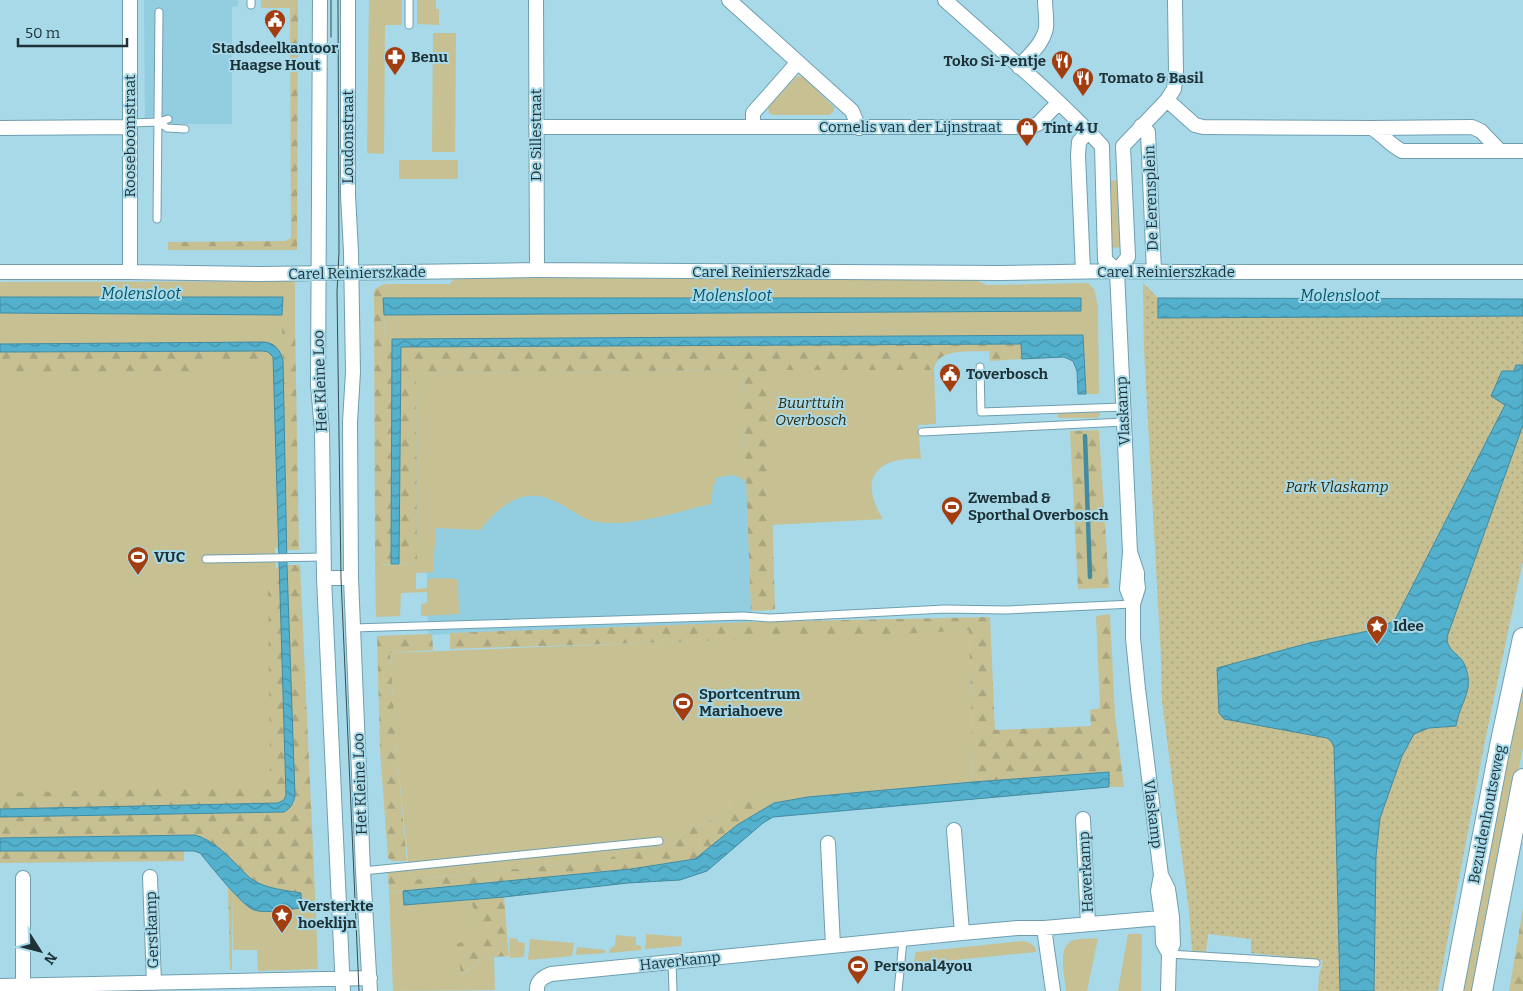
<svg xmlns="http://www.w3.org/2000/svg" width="1523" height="991" viewBox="0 0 1523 991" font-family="Bitter,serif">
<defs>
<pattern id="forest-firs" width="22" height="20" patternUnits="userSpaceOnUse" patternTransform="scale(1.25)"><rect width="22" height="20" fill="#c7c092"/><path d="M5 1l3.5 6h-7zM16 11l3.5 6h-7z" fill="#aaa57e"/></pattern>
<pattern id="park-dots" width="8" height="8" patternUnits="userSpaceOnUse" patternTransform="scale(1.25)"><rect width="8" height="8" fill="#c7c092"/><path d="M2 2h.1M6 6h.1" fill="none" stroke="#aaa57e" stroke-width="1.8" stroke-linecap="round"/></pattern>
<pattern id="water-waves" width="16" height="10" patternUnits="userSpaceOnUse" patternTransform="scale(1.25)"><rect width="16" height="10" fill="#53b1cd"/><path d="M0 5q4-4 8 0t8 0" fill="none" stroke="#4491a7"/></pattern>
</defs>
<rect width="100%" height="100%" fill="#a7d9e9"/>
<path fill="#93cde0" d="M144,0H238V6L232,7V124H145Z
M742,370L752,622L428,635L427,573H416V373Z"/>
<path fill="#c7c092" d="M261,0H290V8H261Z
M369,0H402V25H385L384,154L367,153Z
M417,0H436V9H439V25L417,24Z
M433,33H456L455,152H432Z
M799,76L803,77L834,107V111L829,115H773L769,113L768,108L795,78Z
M399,160H458V179H399Z
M1120,180L1123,247L1110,248L1107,181Z
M454,278L973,279L987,285L1088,283L1094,289L1098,306L1099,394H1086L1083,335L385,339L384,315L1081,311V298H383L385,284H450Z
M295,281V325H282L283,360C281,352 273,343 264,342L0,344V313L282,315L283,297H0V282Z
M271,355V361L275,362L279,551L275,546L281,795L0,800V358Z
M742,370L746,482C735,473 729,475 716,478L712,493L711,504C676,512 634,527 598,522C585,521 576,513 564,506C528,484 504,500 480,530L436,528L433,572L416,573V589L427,588V579L440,578L458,579L459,614L421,616V604L427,603V592L401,593L400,616L376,617L375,565L417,564L416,373Z
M767,370H934L936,424L918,425L921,459C876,456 858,480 883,519L772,525Z
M1097,412L1100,413V415L1097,418H1058V413Z
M969,630L973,782L809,797L774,803L775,797L729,799L730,814L694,826L683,833L675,841L666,846L619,851L610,859L410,880L397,756L390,653Z
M1523,674V747L1476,991H1461Z
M403,891L404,905L471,900L480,933L462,975L483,958L494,957L495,990L393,991L389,892Z
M232,892L254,910L302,908V899L315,892L318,969L258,971L257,950H233Z
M646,934L682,937L681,946L645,949Z
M1128,934H1142L1141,991H1118Z
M616,935L636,937V945L641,946V950L609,953V950L615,945Z
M509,938L518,939V942L525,943L524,957L510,958Z
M1098,938L1087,991H1066C1065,977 1056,945 1074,940C1081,938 1090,939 1098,938Z
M530,939L574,943L572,956L528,960Z
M1023,941L1030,943L1035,947L1036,952L913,964L916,952Z
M577,947L605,950V953L576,955Z"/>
<path fill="url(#forest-firs)" d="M290,0H298L297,250H168V242L285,241L291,238Z
M385,284L383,298L385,339H392L391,564L375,565L374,290L380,286Z
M282,325H295L299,550H286Z
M1022,344V359L990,361L989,351C972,352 936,347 934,370H768L775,610L751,611L742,370L416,373L417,564H399L401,347Z
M263,351L271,354L275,362L206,360V375L0,376V352Z
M1099,430L1109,588L1078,589L1070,431Z
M280,565L286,795L284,800L278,803L0,809V793L270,785L268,576Z
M287,565H300L315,892L302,899L301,893C285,890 267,889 253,880C248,876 243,871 239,867C226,854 213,840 195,835L0,838V817L284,812L294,803L295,796Z
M1110,614L1115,715L1124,787H1109L1108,772L973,782L969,630L886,635L450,649V633L752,622L990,617L995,730L1091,726L1090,710L1100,708L1096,616Z
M432,634L433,650L390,653L397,756L407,861H392L388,858L380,750L377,636Z
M775,797L774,803L737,825L695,859L631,869L389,892L388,873L408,870L411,880L610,859L619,851L666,846L675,841L683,833L694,826L730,814L729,798Z
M0,851H184V861L0,863Z
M228,887L232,892V970H230Z
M504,897L509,956L483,958L461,975L457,944L480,933L471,900Z
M1523,908V991H1509Z"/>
<path fill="url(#park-dots)" d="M1143,283L1158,298L1523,299V561L1485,741L1438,991H1318L1319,975L1323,961L1251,953V939L1208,934L1206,952H1192L1189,911L1162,701L1161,657L1144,350Z"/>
<path fill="url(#water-waves)" stroke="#438ba0" d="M0,297H283L282,315L0,313Z
M383,298H1081V311L384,315Z
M1158,298L1523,299V316L1158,318Z
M1083,335L1086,394H1078L1077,371L1073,361L1064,357L1022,359L1021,344L401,347L399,564H391L392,339Z
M264,342C275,343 280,350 283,360L287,565L295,796C293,804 291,808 284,812L0,817V809L278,803L284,800L286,795L273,357L268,352L263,351L0,352V344Z
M1516,365H1523V425L1447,637C1447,649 1454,651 1461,659C1465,663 1467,671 1468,677C1470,689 1464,700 1460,711C1458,716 1457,721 1456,726L1429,728L1414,734L1402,756L1380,818L1376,856L1374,991H1340L1334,747L1331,741L1327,738L1224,719L1219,713L1217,668L1309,643L1378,629L1395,620L1505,405L1491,396L1502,371H1514Z
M1109,772V787L773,817L763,823L707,871L680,880L628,883L504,897L404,905L403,891L631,869L695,859L737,825L774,803L808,797L973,782Z
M195,835C213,840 226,854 239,867C243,871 248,877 253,880C267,889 285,890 301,893L302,908C289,909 266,914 254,910C242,906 210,865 200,853L194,851H0V838Z"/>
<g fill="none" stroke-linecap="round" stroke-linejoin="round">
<path stroke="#438ba0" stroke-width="4.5" d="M1085,436L1090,577"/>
<g stroke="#6f9faf" stroke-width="9">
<path id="lane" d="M251,0V5
M409,25V0
M159,122L167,128L185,129
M130,123L159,122L168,119
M157,219L159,12
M980,367L981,412L1123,407
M922,432L1124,422
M206,559L323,557
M353,628L743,616L770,618L945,609L1006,610L1133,604
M363,871L659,841
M1169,954L1316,963
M672,962L673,991
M898,991L903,940"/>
</g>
<g stroke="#6f9faf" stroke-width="16">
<path id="street" d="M130,0V272
M320,0L318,385L322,431L324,578L343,991
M348,0V195L351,252L353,372L350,422L351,578L363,871L370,991
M536,0L537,270
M729,0L852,111L859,128
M945,0C997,47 1054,94 1102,146L1105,260L1117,271
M1019,67C1029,55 1043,44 1046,28C1047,19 1045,9 1045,0
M1167,100L1195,125L1203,127L1372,128C1383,135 1390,145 1402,151H1523
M753,126V113L798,62
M1141,126L1148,132L1154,272
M536,127H1031L1039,123L1058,103
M0,128L130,127
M1372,128L1472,127L1481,131L1500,151
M1123,146L1167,100L1174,89L1176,72L1175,0
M1083,271L1078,155L1079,142L1088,131
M1117,271L1130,552L1127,589L1133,604
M1117,271L1128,257L1123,146
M0,272H130L261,274L537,270L1001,273L1117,271L1177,272H1523
M1130,552L1137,573V580L1138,588L1133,604V638L1138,689L1161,875L1168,889L1172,917L1173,944L1169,954L1168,991
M324,578H351
M1083,819L1088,924
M954,830L962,933
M828,843L833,946
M1161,875L1158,891L1162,918L1163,943L1169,954
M150,877L154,983
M1044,928L1053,991
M23,985V878
M0,986L370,978
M537,991C536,981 543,977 551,974L962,933L1018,928H1044L1172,917"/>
</g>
<g stroke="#6f9faf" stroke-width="22">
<path id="secondary" d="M1453,991L1500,746L1523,638
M1482,991L1523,779"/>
</g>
<use href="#lane" stroke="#fff" stroke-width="7"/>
<use href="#street" stroke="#fff" stroke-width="14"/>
<use href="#secondary" stroke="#fff" stroke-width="20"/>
<path stroke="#354e56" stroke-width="1" d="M331,0V37
M338,0L339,252L337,292L341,578L359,991"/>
</g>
<defs>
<g id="civic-pin" transform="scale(1.125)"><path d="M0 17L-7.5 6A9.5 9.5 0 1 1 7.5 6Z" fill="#a23d10" stroke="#a7d9e9"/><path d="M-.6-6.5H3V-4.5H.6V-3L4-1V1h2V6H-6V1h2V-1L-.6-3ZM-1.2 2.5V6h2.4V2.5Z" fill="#fff"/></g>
<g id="pharmacy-pin" transform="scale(1.125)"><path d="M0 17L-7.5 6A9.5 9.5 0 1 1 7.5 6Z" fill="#a23d10" stroke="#a7d9e9"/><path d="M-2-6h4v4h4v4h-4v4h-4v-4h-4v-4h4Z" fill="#fff"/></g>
<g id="restaurant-pin" transform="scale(1.125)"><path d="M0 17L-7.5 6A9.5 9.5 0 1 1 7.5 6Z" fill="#a23d10" stroke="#a7d9e9"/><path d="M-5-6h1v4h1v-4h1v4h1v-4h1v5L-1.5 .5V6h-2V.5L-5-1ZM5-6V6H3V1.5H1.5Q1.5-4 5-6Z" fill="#fff"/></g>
<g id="shop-pin" transform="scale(1.125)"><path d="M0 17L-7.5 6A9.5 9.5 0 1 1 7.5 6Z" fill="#a23d10" stroke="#a7d9e9"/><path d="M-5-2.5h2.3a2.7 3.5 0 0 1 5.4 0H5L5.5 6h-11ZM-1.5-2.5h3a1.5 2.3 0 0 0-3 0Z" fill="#fff"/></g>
<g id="stadium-pin" transform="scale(1.125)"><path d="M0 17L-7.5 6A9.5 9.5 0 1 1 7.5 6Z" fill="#a23d10" stroke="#a7d9e9"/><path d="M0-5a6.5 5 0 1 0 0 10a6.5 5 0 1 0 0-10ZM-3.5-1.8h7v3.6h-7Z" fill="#fff"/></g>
<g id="sight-pin" transform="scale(1.125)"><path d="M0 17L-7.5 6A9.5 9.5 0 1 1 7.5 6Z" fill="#a23d10" stroke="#a7d9e9"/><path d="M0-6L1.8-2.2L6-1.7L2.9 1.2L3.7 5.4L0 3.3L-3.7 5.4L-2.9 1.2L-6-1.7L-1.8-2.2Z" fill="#fff"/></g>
</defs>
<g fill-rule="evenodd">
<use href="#civic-pin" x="275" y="20"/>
<use href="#pharmacy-pin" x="395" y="57"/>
<use href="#restaurant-pin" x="1062" y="61"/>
<use href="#restaurant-pin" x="1083" y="78"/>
<use href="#shop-pin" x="1027" y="128"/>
<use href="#civic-pin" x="950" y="374"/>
<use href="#stadium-pin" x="952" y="507"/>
<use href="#stadium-pin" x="138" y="557"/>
<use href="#sight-pin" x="1377" y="626"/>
<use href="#stadium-pin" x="683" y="703"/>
<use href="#sight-pin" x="282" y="915"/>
<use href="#stadium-pin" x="858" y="966"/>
</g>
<g text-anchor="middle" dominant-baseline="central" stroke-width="4" stroke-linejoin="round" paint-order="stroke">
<g font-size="15" font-weight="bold" fill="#1d3137" stroke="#a7d9e9" text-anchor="start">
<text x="275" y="48" text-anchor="middle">Stadsdeelkantoor<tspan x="275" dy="17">Haagse Hout</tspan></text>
<text x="411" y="57">Benu</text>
<text x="1046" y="61" text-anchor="end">Toko Si-Pentje</text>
<text x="1099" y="78">Tomato &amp; Basil</text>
<text x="1043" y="128">Tint 4 U</text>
<text x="966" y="374">Toverbosch</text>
<text x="968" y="498">Zwembad &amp;<tspan x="968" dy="17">Sporthal Overbosch</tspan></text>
<text x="154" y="557">VUC</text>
<text x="1393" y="626">Idee</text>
<text x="699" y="694">Sportcentrum<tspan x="699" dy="17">Mariahoeve</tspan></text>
<text x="298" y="906">Versterkte<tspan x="298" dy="17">hoeklijn</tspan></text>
<text x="874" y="966">Personal4you</text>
</g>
<g font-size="15" fill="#1d3137" stroke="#a7d9e9">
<text x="910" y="127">Cornelis van der Lijnstraat</text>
<text transform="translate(536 135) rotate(-90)">De Sillestraat</text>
<text transform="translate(130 136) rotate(-90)">Rooseboomstraat</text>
<text transform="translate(348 137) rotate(-90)">Loudonstraat</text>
<text transform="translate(1151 198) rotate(-92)">De Eerensplein</text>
<text x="761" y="272">Carel Reinierszkade</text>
<text x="1166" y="272">Carel Reinierszkade</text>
<text transform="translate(357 273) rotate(-1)">Carel Reinierszkade</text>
<text transform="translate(320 381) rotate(-92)">Het Kleine Loo</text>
<text transform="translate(1123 411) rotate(-93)">Vlaskamp</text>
<text transform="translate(360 784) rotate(-92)">Het Kleine Loo</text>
<text transform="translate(1153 814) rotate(83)">Vlaskamp</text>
<text transform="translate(1487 814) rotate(-79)">Bezuidenhoutseweg</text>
<text transform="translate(1086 872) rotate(-93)">Haverkamp</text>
<text transform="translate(152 930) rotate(-92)">Gerstkamp</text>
<text transform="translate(680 961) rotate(-6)">Haverkamp</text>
</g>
<g font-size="15" font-style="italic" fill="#332d0b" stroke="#a7d9e9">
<text x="811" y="403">Buurttuin<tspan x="811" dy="17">Overbosch</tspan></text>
<text x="1337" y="487">Park Vlaskamp</text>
</g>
<g font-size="16" font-style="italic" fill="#005569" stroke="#a7d9e9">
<text x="141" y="293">Molensloot</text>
<text x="732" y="295">Molensloot</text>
<text x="1340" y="295">Molensloot</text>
</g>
</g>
<g transform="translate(40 951) rotate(126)" stroke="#a7d9e9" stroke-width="4" paint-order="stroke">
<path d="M0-4L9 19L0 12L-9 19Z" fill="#1d3137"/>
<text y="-8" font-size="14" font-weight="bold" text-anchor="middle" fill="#1d3137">N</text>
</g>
<path d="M18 38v8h109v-8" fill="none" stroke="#1d3137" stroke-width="2.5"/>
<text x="25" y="38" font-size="15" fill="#1d3137" stroke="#a7d9e9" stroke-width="4" paint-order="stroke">50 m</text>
</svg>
